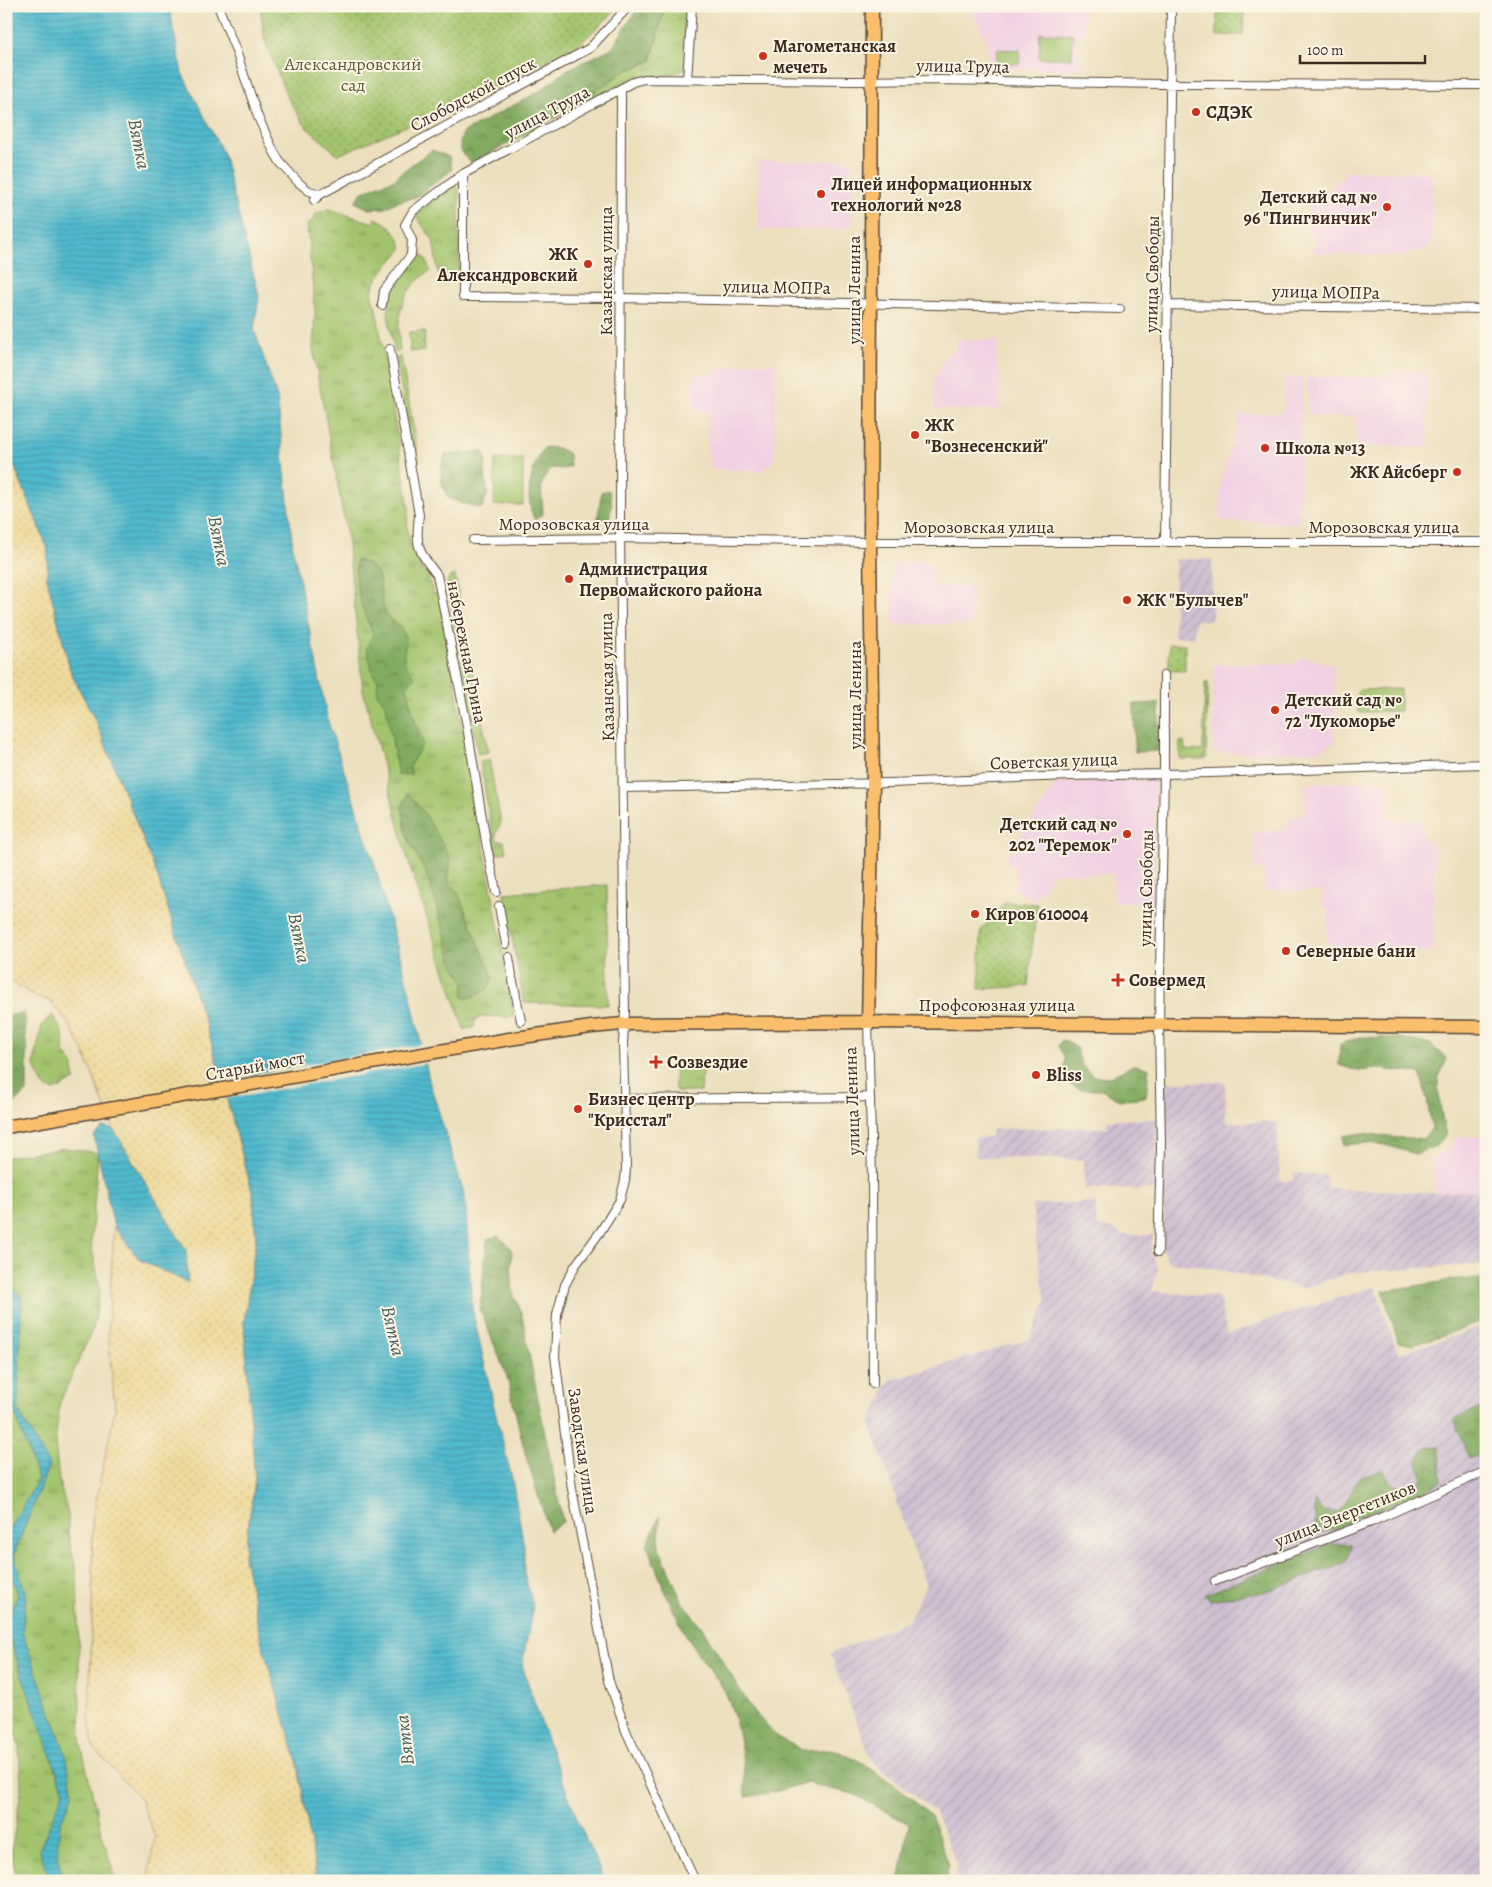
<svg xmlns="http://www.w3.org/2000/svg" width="1492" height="1887" viewBox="0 0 1492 1887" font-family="Alegreya,serif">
<defs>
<pattern id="industrial-furrows" width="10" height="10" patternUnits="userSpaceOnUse" patternTransform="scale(1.25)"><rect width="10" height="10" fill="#cebed1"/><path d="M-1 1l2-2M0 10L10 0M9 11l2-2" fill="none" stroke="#b2a3b3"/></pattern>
<pattern id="grass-tufts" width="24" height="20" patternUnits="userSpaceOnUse" patternTransform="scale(1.25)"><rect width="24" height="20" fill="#a3c46d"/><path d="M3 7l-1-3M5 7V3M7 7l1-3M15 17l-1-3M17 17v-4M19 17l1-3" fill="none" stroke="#869f59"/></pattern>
<pattern id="forest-crowns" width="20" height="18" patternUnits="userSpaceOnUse" patternTransform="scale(1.25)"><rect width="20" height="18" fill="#82aa60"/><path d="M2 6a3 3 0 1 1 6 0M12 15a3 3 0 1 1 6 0" fill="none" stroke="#6c8b4f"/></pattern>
<pattern id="sand-dots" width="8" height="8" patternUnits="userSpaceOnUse" patternTransform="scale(1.25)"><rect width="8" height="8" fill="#eeda9e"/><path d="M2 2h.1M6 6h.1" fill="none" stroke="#cdbb88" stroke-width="1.8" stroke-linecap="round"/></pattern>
<pattern id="park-dots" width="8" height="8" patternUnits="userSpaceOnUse" patternTransform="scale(1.25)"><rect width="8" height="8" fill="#a3c46d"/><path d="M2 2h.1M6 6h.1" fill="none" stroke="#869f59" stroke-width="1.8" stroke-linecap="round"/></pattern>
<pattern id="water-rules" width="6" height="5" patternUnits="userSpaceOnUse" patternTransform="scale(1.25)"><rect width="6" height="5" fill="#50b9cd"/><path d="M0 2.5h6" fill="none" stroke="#4497a6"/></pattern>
</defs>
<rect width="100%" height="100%" fill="#fcf5e5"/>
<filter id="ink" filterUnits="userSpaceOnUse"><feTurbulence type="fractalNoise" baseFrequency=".02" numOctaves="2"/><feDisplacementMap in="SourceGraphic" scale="10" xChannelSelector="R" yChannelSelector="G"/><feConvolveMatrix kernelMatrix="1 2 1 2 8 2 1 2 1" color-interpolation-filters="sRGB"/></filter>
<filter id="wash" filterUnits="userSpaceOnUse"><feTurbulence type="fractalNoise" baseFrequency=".0096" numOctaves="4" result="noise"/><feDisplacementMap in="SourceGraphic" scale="20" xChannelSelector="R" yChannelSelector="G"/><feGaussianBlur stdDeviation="1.12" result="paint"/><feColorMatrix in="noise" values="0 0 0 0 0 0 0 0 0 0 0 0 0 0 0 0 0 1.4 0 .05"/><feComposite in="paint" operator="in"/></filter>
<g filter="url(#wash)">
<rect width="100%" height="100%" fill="#ecdfbd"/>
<path fill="#f1d0e3" d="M973,6H1085L1084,34H1077L1079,69L989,68L988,42L973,14Z
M758,161H852V227H840L839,230H759Z
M1345,171L1424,172L1432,176V241L1425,250L1402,256L1315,253V233L1307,232L1309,199L1333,198V187L1345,174Z
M957,340H997L996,370H1000L999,410L934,409V379L947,355L956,351Z
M750,363L776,364L774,462L762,471L710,469V460L707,455L708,411L694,410L695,374H719V367H730Z
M1426,371L1428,447L1356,445L1355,416H1309L1307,377H1384L1389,372Z
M1284,377H1302L1299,523L1220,521V483L1240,414L1284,413Z
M892,562H931V586L973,587L971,624H892Z
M1304,657L1334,665V742L1320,751L1213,753L1214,664H1294Z
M1155,780L1154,903L1114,902V874L1054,873L1034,901L1012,887L1017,878L1015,868L1005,860L1056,783Z
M1387,781V819L1421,820L1424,838L1434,846L1437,869H1434L1433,952L1339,953L1327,940L1328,908L1322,907L1323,891H1265L1264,870H1254V832L1288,830L1290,817H1304L1305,784Z
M1454,1137H1482L1484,1190L1434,1193L1432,1159L1454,1145Z"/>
<path fill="url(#industrial-furrows)" d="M1175,559H1212V620H1195L1194,637H1174Z
M1164,1082H1225L1226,1122H1277L1280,1181H1294V1173L1326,1175L1327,1188L1434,1193L1484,1190L1486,1264L1370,1271L1347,1274L1303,1288L1201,1266L1175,1264L1167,1261L1163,1250Z
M1158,1119L1156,1190L1085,1189L1083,1160L976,1157L975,1138L991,1137L992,1129L1108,1128L1107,1120Z
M1095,1202L1097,1226L1114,1229L1123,1235H1153L1151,1252L1158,1269L1152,1291L1219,1297L1227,1335L1283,1315L1375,1287L1398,1354L1486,1325V1881H954L957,1865L934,1811L872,1761L830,1654L908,1621L926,1586L870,1423L889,1381L1030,1339L1046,1302L1038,1257L1032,1205Z"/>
<path fill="url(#grass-tufts)" stroke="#6f7746" d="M665,6H688L686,69L666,76H637L559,116L625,71L651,61Z
M451,185L457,186L459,191V270L458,279L452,282L438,273L433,240L416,216L419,209Z
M329,209L373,223L375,218C389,223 400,235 402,249C392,261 375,276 372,292C371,297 374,303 376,307L409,508C404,536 411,548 424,572L427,571L433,594L439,593L514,1016C500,1020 488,1012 475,1020L474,1028L464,1029L408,860L363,690L347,535L313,349L315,311L307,224L312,222L317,213Z
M416,250L426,259L430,271C398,292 397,316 400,351L395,352C390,325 381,301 398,276C404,266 413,261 416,250Z
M401,357L419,460L414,461L396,358Z
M455,575L469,652L460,654L447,582L449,578Z
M471,658L488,752L478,754L461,660Z
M1205,683H1208L1206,759H1180V742H1184L1185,750L1203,751Z
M489,759L501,823L496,833V838L499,841H504L506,852L496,854L480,761Z
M607,885L608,1005L524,1003L504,893Z
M52,1014L63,1033L64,1053L72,1062L75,1080L54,1091L43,1085L34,1064L42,1025Z
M675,1067L701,1068L702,1071L701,1092H677L675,1089Z
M65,1148L98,1153L91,1244L100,1289L94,1326L60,1402L55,1443L59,1481L68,1514V1534L77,1576L81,1744L101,1831L116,1881H64L57,1857L60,1824L73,1795L66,1755L22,1632L26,1596L14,1554L49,1465L18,1410L21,1297L6,1280V1157Z
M6,1377L7,1390L38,1479L6,1537Z
M6,1558L18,1595L6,1621Z
M6,1625L23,1679L64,1792L39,1850L51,1881H18L11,1855L21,1790L19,1747L6,1694Z"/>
<path fill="url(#forest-crowns)" stroke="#5e6a3f" d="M639,6H665L651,61L625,71L559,116L471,163C461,152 456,147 464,132L540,91L567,70L612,48Z
M432,150L449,157L452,170L416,197L396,202L385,208L369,209L355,202L362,192L395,179L407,168Z
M545,447L558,448L569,454L570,467L563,469L553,468C536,479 543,496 543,514L535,520C523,500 531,465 545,447Z
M483,451L486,461L485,475L488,492L482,508L464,504L448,498C440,481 438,473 445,455Z
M609,490L612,503L609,520L598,519L601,492Z
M356,560C391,567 374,592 387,615C390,621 400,624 403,631C409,645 403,647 404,657C404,665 410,671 415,677L407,686L413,715L423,743L409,767L412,774L398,776L386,705L377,693L378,681L373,674L367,648L373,634C362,609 354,587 356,560Z
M1159,703V751L1135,752L1134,704Z
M408,793L425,814L451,859L448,882L457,891L493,977L488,989L472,997H463L464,981L454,967L434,896L425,871L407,837L402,807Z
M6,1013L11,1015L24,1013L27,1060V1092L15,1103L6,1105Z
M1360,1037L1401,1038L1430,1044L1447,1059L1438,1079L1440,1106L1446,1136L1436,1146L1415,1154L1385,1145L1367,1143L1343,1145V1136L1363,1133L1390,1137L1423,1139L1432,1129L1427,1099L1420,1073L1379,1069L1358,1071L1339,1065L1340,1044Z
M1062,1040L1076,1047L1082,1066L1093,1076L1110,1077L1133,1065L1149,1068L1146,1097L1119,1100L1102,1090L1080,1089L1062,1082L1065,1058L1058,1046Z
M498,1236L510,1247L512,1253L511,1263L513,1293L522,1315L527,1344L563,1522L549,1531L525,1453L507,1377L480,1309L487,1239Z
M1459,1279H1486V1321L1413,1345L1398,1342L1383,1291Z
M1481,1408L1486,1418V1453L1469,1459L1454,1419Z
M1440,1446L1441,1481L1416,1498L1362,1515L1338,1528L1322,1532L1315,1523V1500L1322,1511L1337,1512L1344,1505L1359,1478L1382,1470L1393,1485L1413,1488L1422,1479L1417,1459L1426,1447Z
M660,1516L659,1547L682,1602L703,1629L753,1711L777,1737L805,1751L833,1749L859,1761L898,1787L931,1816L949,1865L945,1881H899L909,1824L853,1794L806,1783L774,1792L745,1797C745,1766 739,1720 725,1692C717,1676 702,1661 692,1645C673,1614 660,1579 647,1545Z
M1330,1544H1352L1345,1563L1264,1592L1210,1600L1204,1595Z"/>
<path fill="url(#sand-dots)" stroke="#94825e" d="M6,446L48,549L47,578L71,673L97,724L156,872L211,1041L253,1194L256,1240L244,1322L255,1480L244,1556L261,1639L298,1765L317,1881H147L155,1837L139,1797L93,1747L89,1717L93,1577L92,1520L115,1409L108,1331L114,1227L140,1260L114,1130L83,1050L68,1023L50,1001L33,995L13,982L6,975Z"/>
<path fill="url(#park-dots)" stroke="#6f7746" d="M260,6H618L612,14L573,50L453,106L338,155L306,127L287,97L265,41Z
M1217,6H1244L1243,35L1217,36Z
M425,331L424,351L410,352L409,332Z
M1169,644H1185V671H1169Z
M1005,902L1037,904L1028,986L979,989L981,930Z"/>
<path fill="#a3c46d" stroke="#6f7746" d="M1040,33L1073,34L1072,58H1039Z
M997,49L1020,50L1019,64H997Z
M495,459H523V505H494Z
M1400,689V711L1358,712V690Z"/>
<path fill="url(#water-rules)" stroke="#467276" d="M6,6H169L182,73L223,153L259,296L254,329L277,397L293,549L328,721L374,863L410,993L430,1084L465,1196L472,1308L495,1411L512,1479L524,1546V1573L533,1606L522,1665L547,1740L581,1828L605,1881H317L298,1765L261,1639L244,1556L255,1480L244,1322L256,1240L253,1194L211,1041L156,872L97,724L71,673L47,578L48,549L6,446Z
M104,1127L114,1130L186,1250L188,1283L140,1260L114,1227L94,1136Z
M6,1280L21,1297L18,1410L49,1465L14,1554L26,1596L22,1632L66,1755L73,1795L60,1824L57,1857L64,1881H51L39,1851L64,1791L23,1679L6,1625V1621L18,1595L6,1558V1537L38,1479L7,1390Z"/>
<path fill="#ecdfbd" d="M424,1044L428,1063L224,1099L219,1080Z"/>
</g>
<g filter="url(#ink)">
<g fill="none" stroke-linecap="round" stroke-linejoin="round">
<g stroke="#564536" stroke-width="10">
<path id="street" d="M218,6L236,51L258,117L274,152L280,162L298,182L309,191L321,194
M687,79L692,6
M621,89L620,526L625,1011L623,1043L626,1168L625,1180L620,1200L600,1232L575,1266L565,1285L557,1314L555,1356L572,1489L609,1681L626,1731L695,1881
M463,174V297L621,298L1120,309
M314,200L321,194L590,48L629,6
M382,305L384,291L411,255L412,240L405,225L413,211L463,174L633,82L644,79L855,81L940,80L1160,84L1486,85
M1167,305L1486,309
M390,349L419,515C415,546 418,551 437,575L467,726L487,848
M473,540L620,538L870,542H1486
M1165,542L1171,6
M623,788L891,783L1070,776L1210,773L1486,764
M488,852L492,872
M493,875L496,892
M499,906L502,923
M503,929L506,944
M509,957L512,975
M513,981L516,996
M517,1001L521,1021
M868,1022L872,1177L873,1384
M625,1099L869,1097
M1158,1252L1161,1147L1159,1024L1164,773V675
M1215,1581L1371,1522L1486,1471"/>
</g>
<g stroke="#564536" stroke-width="15">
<path id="primary" d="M868,1022L873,783L870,542L872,6
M6,1127L509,1039L591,1027L623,1024L868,1022L1486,1027"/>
</g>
<use href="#street" stroke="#fff" stroke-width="8"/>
<use href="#primary" stroke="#f9bf6d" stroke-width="12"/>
</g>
</g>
<g fill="#c8321e" stroke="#fcf5e5" stroke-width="2">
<circle cx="763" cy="56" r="5"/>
<circle cx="1196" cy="112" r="5"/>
<circle cx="821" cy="194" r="5"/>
<circle cx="1387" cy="207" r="5"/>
<circle cx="588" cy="264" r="5"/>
<circle cx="915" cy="435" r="5"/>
<circle cx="1265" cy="448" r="5"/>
<circle cx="1457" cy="472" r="5"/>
<circle cx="569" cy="579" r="5"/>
<circle cx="1127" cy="600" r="5"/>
<circle cx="1275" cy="710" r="5"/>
<circle cx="1127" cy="834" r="5"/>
<circle cx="975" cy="914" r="5"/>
<circle cx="1286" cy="951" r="5"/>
<path d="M1115.5 972.5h5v5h5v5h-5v5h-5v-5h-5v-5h5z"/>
<path d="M653.5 1054.5h5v5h5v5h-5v5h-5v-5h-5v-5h5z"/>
<circle cx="1036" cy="1075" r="5"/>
<circle cx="578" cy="1109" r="5"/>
</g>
<g text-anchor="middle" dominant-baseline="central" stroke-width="4" stroke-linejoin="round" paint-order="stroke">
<g font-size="18" font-weight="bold" fill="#3b2a1e" stroke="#fcf5e5" text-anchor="start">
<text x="773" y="46">Магометанская<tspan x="773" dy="21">мечеть</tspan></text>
<text x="1206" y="112">СДЭК</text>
<text x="831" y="184">Лицей информационных<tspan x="831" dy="21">технологий №28</tspan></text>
<text x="1377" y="197" text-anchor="end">Детский сад №<tspan x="1377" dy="21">96 "Пингвинчик"</tspan></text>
<text x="578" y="254" text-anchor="end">ЖК<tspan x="578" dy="21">Александровский</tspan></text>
<text x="925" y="425">ЖК<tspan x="925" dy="21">"Вознесенский"</tspan></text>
<text x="1275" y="448">Школа №13</text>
<text x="1447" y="472" text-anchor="end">ЖК Айсберг</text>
<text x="579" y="569">Администрация<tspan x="579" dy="21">Первомайского района</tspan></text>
<text x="1137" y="600">ЖК "Булычев"</text>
<text x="1285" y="700">Детский сад №<tspan x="1285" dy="21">72 "Лукоморье"</tspan></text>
<text x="1117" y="824" text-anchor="end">Детский сад №<tspan x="1117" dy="21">202 "Теремок"</tspan></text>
<text x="985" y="914">Киров 610004</text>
<text x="1296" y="951">Северные бани</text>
<text x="1129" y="980">Совермед</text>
<text x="667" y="1062">Созвездие</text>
<text x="1046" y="1075">Bliss</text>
<text x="588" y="1099">Бизнес центр<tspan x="588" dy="21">"Крисстал"</tspan></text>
</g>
<g font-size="18" fill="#5a5836" stroke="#fcf5e5">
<text x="353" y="64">Александровский<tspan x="353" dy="21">сад</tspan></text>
</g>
<g font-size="18" fill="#3b2a1e" stroke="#fcf5e5">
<text transform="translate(963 66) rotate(1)">улица Труда</text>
<text transform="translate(473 94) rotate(-28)">Слободской спуск</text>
<text transform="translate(547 112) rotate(-28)">улица Труда</text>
<text transform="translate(606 271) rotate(-90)">Казанская улица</text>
<text transform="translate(1152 274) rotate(-89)">улица Свободы</text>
<text transform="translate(777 287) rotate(1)">улица МОПРа</text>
<text transform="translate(854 290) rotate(-90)">улица Ленина</text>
<text transform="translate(1326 292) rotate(1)">улица МОПРа</text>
<text x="574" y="524">Морозовская улица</text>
<text x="979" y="527">Морозовская улица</text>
<text x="1384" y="527">Морозовская улица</text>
<text transform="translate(467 652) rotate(79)">набережная Грина</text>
<text transform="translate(607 677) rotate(-91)">Казанская улица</text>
<text transform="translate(855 695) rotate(-90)">улица Ленина</text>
<text transform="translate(1054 761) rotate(-2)">Советская улица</text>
<text transform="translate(1146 888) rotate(-89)">улица Свободы</text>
<text x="997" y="1005">Профсоюзная улица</text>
<text transform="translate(255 1066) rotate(-10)">Старый мост</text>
<text transform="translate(852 1101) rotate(-92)">улица Ленина</text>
<text transform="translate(583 1451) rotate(82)">Заводская улица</text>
<text transform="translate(1345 1514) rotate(-22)">улица Энергетиков</text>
</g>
<g font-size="19" font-style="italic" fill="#425c5b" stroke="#fcf5e5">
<text transform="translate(139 144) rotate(79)">Вятка</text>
<text transform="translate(219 541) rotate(79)">Вятка</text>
<text transform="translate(299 938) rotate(79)">Вятка</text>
<text transform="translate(393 1331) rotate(77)">Вятка</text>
<text transform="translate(405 1740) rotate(-97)">Вятка</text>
</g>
</g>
<rect width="1492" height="1887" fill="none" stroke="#fcf5e5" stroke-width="25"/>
<path d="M1300 55v8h125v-8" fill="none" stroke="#3b2a1e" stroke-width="2.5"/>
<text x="1307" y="55" font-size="15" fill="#3b2a1e" stroke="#fcf5e5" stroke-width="4" paint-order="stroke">100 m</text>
</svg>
